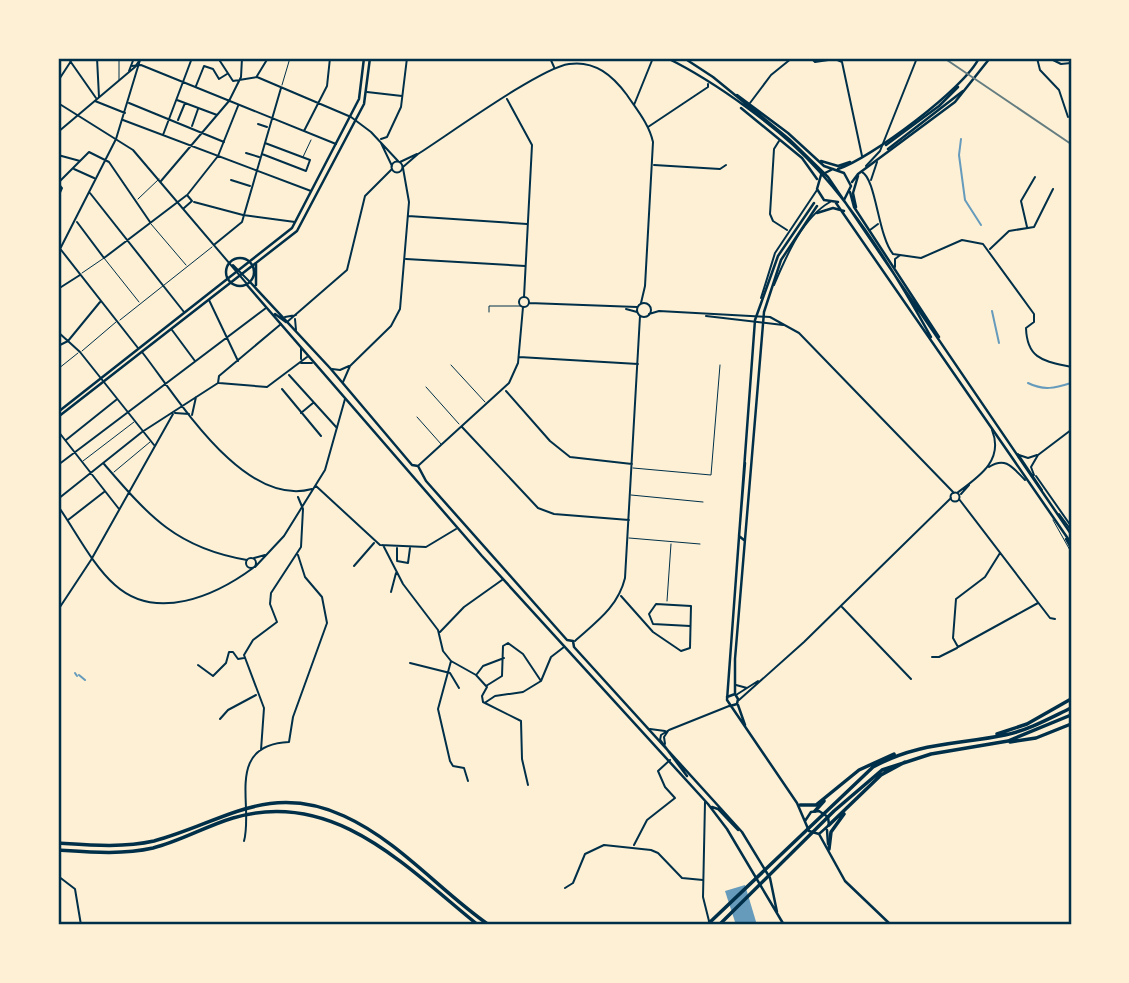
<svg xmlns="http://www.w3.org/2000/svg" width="1129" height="983" viewBox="0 0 1129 983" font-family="Spectral,serif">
<rect width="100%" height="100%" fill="#fdf0d5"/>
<path fill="#669bbc" d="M745,885L757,925H736L725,891Z"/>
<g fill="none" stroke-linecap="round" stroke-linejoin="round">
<path stroke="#669bbc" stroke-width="2" d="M961,139L959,155L965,200L981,225
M992,311L999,343
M1028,383C1044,391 1055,388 1071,383
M75,673L77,676
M79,675L85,680"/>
<path stroke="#003049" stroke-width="1" d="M489,312V306H521
M451,365L485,402
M426,387L459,424
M417,417L441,444
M633,468L711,475L720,365
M631,495L703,502
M1053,520L1071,552
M629,538L700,544
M667,601L671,544"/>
<path stroke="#003049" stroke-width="1" d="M119,58V80
M282,85L290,58
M303,157L311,140
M138,199L159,179
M151,224L186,265
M82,273L104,258L139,302
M120,320L212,247
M82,351L116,322
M58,369L78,353
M83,461L134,422
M114,472L150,442"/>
<path stroke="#003049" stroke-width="2" d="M68,58L96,98
M97,58L99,97
M218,58L233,81L257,77L351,117L371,132L398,161
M550,58L554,67
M811,58L815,62L835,59L842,62L862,156
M1020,58H1035
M1037,58L1040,70L1059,90L1068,117
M1049,58L1061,64L1071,63
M132,66L141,65L336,144
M257,76L268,58
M58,81L73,58
M196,86L204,66L213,69L219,79L227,74
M367,92L402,96
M507,99L532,145L524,297
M177,100L217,115
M95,101L125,113
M129,103L224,142
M750,103L771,75L792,58
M634,105L653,58
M123,120L311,191
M178,120L185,103
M258,124L267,127
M192,126L198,109
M648,127L708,87V84
M304,131L327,86L330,58
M163,135L192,58
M381,139L387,137L401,107L407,58
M779,141L774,149L770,214L773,221L787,230
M381,143L392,166
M246,153L259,157
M262,154L306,171L310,160L265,143
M58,155L80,161
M391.5 167a5.5 5.5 0 1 1 11 0a5.5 5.5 0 1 1-11 0Z
M400,162L417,154
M654,165L720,169L726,165
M403,167L418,154C448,135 540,68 569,64C595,60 613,76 627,95C637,110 649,124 653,142L645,286L641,303
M74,169L94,178
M862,172C876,179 878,236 893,254L921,258L962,240L983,244L1034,314V322L1026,328C1027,360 1045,361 1071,367
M231,180L250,186
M871,180L877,162
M161,181L229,101L241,77L242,58
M58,183L89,152L109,162L150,222
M90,193L184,312
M188,194L218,156L238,106
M58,197L62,188L58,183
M194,202L243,215L295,222
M408,216L527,224
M77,222L104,258L187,195L192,201L184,208
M1027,227L1021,201L1035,177
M870,230L878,224
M215,244L242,222L281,88
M58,246L138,348
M990,249L1009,231L1034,227L1053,189
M58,253L116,139L140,60
M406,259L525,266
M895,267V259L899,256
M774,285C786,257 802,218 830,202
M58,289L80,275
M519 302a5 5 0 1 1 10 0a5 5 0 1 1-10 0Z
M761,298L775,253L817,190
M209,300L238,361
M529,303L637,307
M637 310a7 7 0 1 1 14 0a7 7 0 1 1-14 0Z
M626,309L637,312
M649,314L659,311L770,317L799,333L954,493
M706,316L783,325
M285,317L296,315
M295,319L296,330
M287,322L347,270L365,196L392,169
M172,330L195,361
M58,332L80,352L154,445
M58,346L68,341L100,302
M142,352C178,398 243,508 312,489
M519,357L638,364
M301,359V348
M301,363H312
M332,369L340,370L349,366
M289,375L337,428
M343,382L350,366L391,326L400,309L409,202L403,168
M219,383L267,387L307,357
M282,389L321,436
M506,391L550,441L570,457L632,464
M175,413L189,414
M301,413L313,403
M192,415L196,397
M462,427L538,508L554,514L629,520
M58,431L119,509
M66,440L116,400
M1018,454L1042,490
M1019,455L1028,458L1037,455
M104,464C149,516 176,548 247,560
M58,465L266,308
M419,465L509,383L518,363L523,307
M989,467C1006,456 1013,468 1025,480
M1034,475L1031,467L1038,455L1071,430
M1036,476L1071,526
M316,486L380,545L426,547L456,529
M950.5 497a4.5 4.5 0 1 1 9 0a4.5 4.5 0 1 1-9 0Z
M957,493C980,476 1004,460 992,430
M961,494L969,485
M58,499L142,432L218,383L219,376L281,324
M959,499L1050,618L1055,619
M58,506C75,530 93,566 115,585C156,622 215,596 253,568
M1059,514L1071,530
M68,520L104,492
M383,545L403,584L438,630L443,651L451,661L476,675L486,686L502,676L503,646L508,643L523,654L541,681
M1000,553L985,577L956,599L953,638L958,647L1038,603
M246 563a5 5 0 1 1 10 0a5 5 0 1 1-10 0Z
M254,558L265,555
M397,560V548
M397,561L408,563L410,548
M354,566L374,543
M255,567L284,536L325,470L345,399
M391,592L396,573
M621,596L653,632L681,651L690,648L691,606L656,604L649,614L653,624L690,626
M842,607L911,679
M58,610L91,560L173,414
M440,632L464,607L502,580
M575,641C596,622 618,607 625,578L640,316
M932,657H939L957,648
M451,661L438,709L450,761L453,766L464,768L468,781
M410,663L450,673L459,688
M198,665L213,676L226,663L229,652H233L238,659L244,658
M477,674L483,666L504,658
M736,685L747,688
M487,687L482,696L483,702L521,721L522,759L528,785
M736,695L758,681
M739,700L804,642L951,498
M486,702L495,696L523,692L541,681L551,657L564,647
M220,719L228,710L256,695
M261,750L264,708L244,655L253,640L277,622L270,604L271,593L301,547L303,509L298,497
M244,841C254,806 224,745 289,742L293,717L327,623L322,597L305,577L298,555
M634,845L647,820L675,798L665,787L658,771L670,760
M58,876L75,889L81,925
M565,888L573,883L585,854L604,845L651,850L658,853L682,878L703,880"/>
<path stroke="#003049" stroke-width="2" d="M129,71L134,58
M58,103L133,150L247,284
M58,132L135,67L141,58
M866,166L880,151L917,58
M233,265L249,281
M650,729L665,731
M660,740L661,735L669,730L729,706
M665,744L664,737L668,731
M705,802L703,897L710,925"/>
<path stroke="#003049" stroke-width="2.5" d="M886,145L939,106L958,87
M888,149L963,91
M226 272a14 14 0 1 1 28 0a14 14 0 1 1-28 0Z
M250,282L330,368L412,465L418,466L426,481L567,640L573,641L574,647L742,832L770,878L777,912
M247,285L482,556L708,804L727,829L784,925
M256,285V264
M275,314L286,322
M58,412L292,228L359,99L364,58
M58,417L297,231L364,104L370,58
M744,540L739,536L745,463
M735,694V659L764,312L781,260L817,206
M727,697L735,694L738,699L737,704L730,706
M738,705L745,725
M660,740L687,776
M712,807L718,809L738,830
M805,821L811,812L819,811L828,817L829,825L819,834L809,831L797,803L727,700L755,320L778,256L814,203
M827,830L828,844
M819,834L845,881L891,925"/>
<path stroke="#003049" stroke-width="2.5" d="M667,58C714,81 783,130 817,169C859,214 901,283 931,337
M684,58L713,77L789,139L828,177L1071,534
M737,95L788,133L824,166L844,173L851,186L844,200
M741,108L802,158L817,179
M821,161L838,166L850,162
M833,169L821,175L817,189L824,200L838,202
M838,169C870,159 965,88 979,58
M852,182L858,174L955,102L990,58
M850,192L854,207L939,337
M836,203L1071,543
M856,207L853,193L858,176
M817,213L833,208L844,211
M1066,539L1071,548"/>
<path stroke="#003049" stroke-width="3.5" d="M997,734L1027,724L1071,699
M1010,742L1036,738L1071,724
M800,805H816L859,770L894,754
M815,811L824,801
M829,825L881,775L905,762
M58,843C89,845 123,848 154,841C222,823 268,781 344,816C399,841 440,891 489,925
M829,849L831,832L844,814
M58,850C89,852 122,855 153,848C181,841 206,826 233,818C334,788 406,867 478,925
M707,925L873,767C919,742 956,745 1005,735C1029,730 1050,718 1071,708
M719,925L834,811L882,770L931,754L1008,741L1071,715"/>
<path stroke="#657d81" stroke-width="2" d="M944,58L1071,144"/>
</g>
<rect width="1129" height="983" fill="none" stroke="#fdf0d5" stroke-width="119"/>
<rect x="60" y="60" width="1010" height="863" fill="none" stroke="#003049" stroke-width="2.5"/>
</svg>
